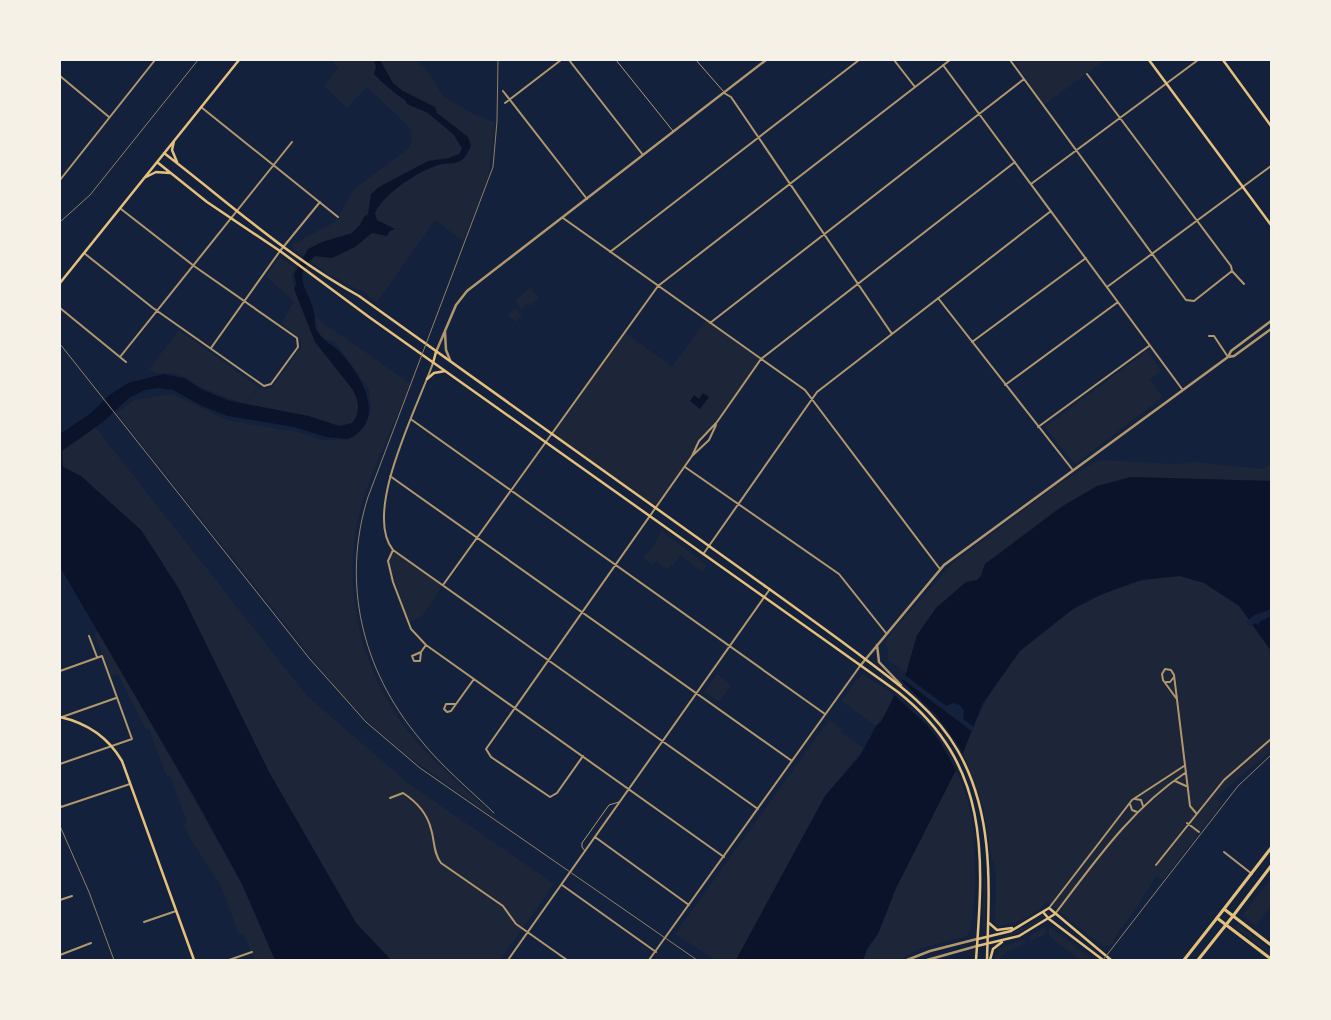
<svg xmlns="http://www.w3.org/2000/svg" width="1331" height="1020" viewBox="0 0 1331 1020" font-family="Quicksand,sans-serif">
<rect width="100%" height="100%" fill="#14213d"/>
<path fill="#1d2539" d="M332,60H415L426,69L443,96L473,114L495,122L488,178L463,241L435,220L377,302L363,292L328,274L292,248L293,243L301,242L306,237L335,222L354,189L408,149L412,140L410,128L367,87L347,108L324,86L338,68Z
M1013,60H1105L1044,105Z
M279,257L295,267L292,275L293,284C302,302 307,323 317,341C332,370 365,382 358,419L346,427L244,406L259,387L268,389L272,387L301,347V339L281,323L294,302L266,276Z
M530,288L539,298L530,306L527,303L521,309L515,301Z
M515,309L522,315L516,322L507,315Z
M315,317L411,384C395,422 374,464 362,503C338,586 361,678 417,742C442,770 472,795 499,821L406,755L373,726L341,694L117,413L134,400L172,394L227,420L297,432L322,440H348L358,434L371,412L369,389L335,342L324,339L318,331Z
M706,320L761,359L717,422L702,437L692,456L657,507L552,433L624,332L672,367Z
M179,330L258,387L245,404L202,388L188,378L170,373H156L149,369Z
M1147,351L1161,371L1150,379L1163,397L1075,464L1045,427Z
M92,423L307,696L408,783L554,884L500,960H391L356,923L269,772L179,589L141,530L60,463V446Z
M1103,460L1174,464L1195,462L1263,469L1271,464V481L1131,477L1097,486L985,564L981,576L977,580L966,582L954,593L906,673L888,660V648L885,644L890,634L953,563L1057,485L1095,462Z
M661,531L707,565L703,572L680,555L673,566L671,565L667,569L656,561L652,565L643,558L655,544Z
M393,550L443,585L423,615L409,623L389,564Z
M1180,576L1204,583L1271,580V751L1215,798L1222,803L1163,880L1156,876L1139,904L1116,935L1113,944L1104,947L1047,902C1032,915 1018,924 998,926L995,923L996,879L994,860H992L983,807L963,753C974,723 986,698 1005,672C1010,665 1014,656 1020,650C1062,610 1121,577 1180,576Z
M99,632L242,884L275,960H254L244,934L239,935L222,888L188,835L184,824L187,822L170,776L167,777L149,729L146,730L118,674L111,676L94,633Z
M717,674L731,685L719,702L704,692Z
M862,674L894,694L890,707L876,726L841,701Z
M829,720L842,729L841,733L864,748L825,796L736,960H716L675,934Z
M956,770C961,783 967,796 970,810C975,833 979,919 967,936L921,948L900,960H863L873,937L878,934L896,888Z
M984,877L986,879L985,926H983Z
M1271,879V906L1256,926L1242,915Z
M1039,919L1041,921L1019,933L998,940Z
M1237,924L1271,950L1269,954L1235,927Z
M1046,926L1045,935L1031,941L1029,937Z
M1049,927L1090,957L1088,960H1080L1049,936Z
M1025,939V944L1006,952L999,960H994L1000,948Z"/>
<path fill="#0b132b" d="M374,60H380L393,83L403,91L435,107L437,113L468,137L471,146C460,171 452,159 433,167C414,174 383,195 375,213L377,220L395,229L390,231L387,236L372,233L355,247L332,258L315,256C290,279 308,286 314,312C316,318 313,324 317,331C324,343 333,344 341,353C361,376 389,420 348,439L326,437L294,427L228,416L202,406L173,390L158,388L145,390L129,398L104,421L62,451L63,467L81,476L141,530L179,589L269,772L356,923L391,960H275L242,884L196,800L60,567V434L91,413L108,396L128,383L163,374L184,378L203,390L230,401L309,416L339,426L352,423C361,412 359,402 353,390L315,342L294,289L296,284L294,274L308,249L322,242L352,233L360,225L364,217L368,214L371,194L379,187L428,161L449,158L459,154L462,149L454,135L428,113L407,104L405,100C399,97 379,80 374,74L376,67Z
M703,393L709,397L700,409L690,401L694,395L699,399Z
M1131,477L1271,481V651L1239,606L1204,583L1180,576L1141,580L1100,595L1073,609L1020,651L983,703L956,770L896,888L878,934L867,949L863,960H736L825,796L860,756L876,726L881,722L906,673L917,635L936,608L966,582L977,580L981,576L985,564L1061,507L1097,486Z"/>
<path fill="#14213d" d="M1271,609V616L1259,622V625L1256,623L1249,626L1246,621L1255,615Z
M904,671L905,675L946,706L953,703L960,705L964,711L963,719L974,727L973,732L901,678Z
M900,679L936,715L958,745L964,756L957,772L941,743L927,725L892,693Z"/>
<g fill="none" stroke-linecap="round" stroke-linejoin="round">
<path stroke="#b1986c" stroke-width="1" d="M616,60L673,131
M696,60L724,92
M585,851L582,847V843L609,805L619,802"/>
<path stroke="#b1986c" stroke-width="2" d="M569,60L643,155
M894,60L915,87
M1010,60L1186,300L1194,301L1232,271
M943,65L1182,389
M1087,74L1231,266L1232,271L1244,284
M60,76L109,117
M503,91L587,199
M724,93L731,97L892,334
M505,103L561,60
M201,107L338,217
M60,180L155,60
M1031,184L1198,60
M563,218L805,390L940,569
M610,252L859,60
M84,253L153,308L264,386L271,384L298,347L297,338L194,266L121,209
M1107,287L1271,166
M938,298L1072,469
M60,308L126,362
M710,323L1024,79
M1209,336H1214L1228,357
M972,342L1086,258
M211,348L280,251L320,202
M120,357L292,142
M433,363C419,404 362,512 393,550L388,561L393,582L411,629L426,645L724,857
M1005,385L1118,302
M412,420L825,714
M1038,427L1149,346
M692,456L709,440L716,425
M685,467L839,574L886,633
M390,476L792,761
M393,550L758,809
M704,553L817,392L1051,211
M443,585L658,286L950,60
M89,636L97,657
M421,652L420,661H414L412,656L421,652L426,645
M60,671L102,656L132,739L60,764
M1174,675L1190,806L1196,813
M1163,680L1176,698
M1163,680L1162,674L1165,669L1171,670L1174,675
M1166,682H1170L1174,677
M455,704H446L444,709L447,712L451,711L474,679
M62,717L116,698
M1271,721V729
M583,756L557,793L550,797L491,757L486,749L692,456L699,441L717,422L761,359L1015,162
M1175,781L1186,786
M390,798L403,793C417,802 427,813 431,829C435,842 433,852 441,863L503,906L516,924L567,960
M1135,799L1141,800L1143,806
M1130,804L1132,810L1137,812
M60,805L61,807L130,784
M1187,823L1199,832
M595,837L689,905
M1224,852L1252,874
M1156,865L1224,780L1271,739
M562,885L656,952
M60,900L72,896
M1049,908L1132,800L1184,766
M1055,914C1094,863 1131,809 1185,773
M144,922L176,911
M60,955L91,943
M229,960L252,952
M508,960L770,589
M649,960L860,666"/>
<path stroke="#b1986c" stroke-width="2.5" d="M445,332L446,350L450,360
M436,352L456,305L467,291L766,60
M1228,357L1231,351L1271,321
M877,645L879,662L901,685
M860,666L944,565L1228,357L1234,356L1271,329
M907,960L930,951L977,939
M927,960L977,946"/>
<path stroke="#e5c07b" stroke-width="2.5" d="M1149,60L1271,225
M1223,60L1271,126
M174,141L172,150L177,162
M164,153C228,202 288,257 359,296C490,389 621,482 751,576C790,604 828,631 865,659C900,685 936,712 958,751C995,816 989,889 987,960
M157,162L207,202L280,251L369,317L898,692C990,765 984,854 976,960
M144,178L156,172L170,173
M60,283L239,60
M433,363L436,352
M427,379L434,373L445,371
M60,717C87,723 108,737 122,761L194,960
M1043,912L1049,919L1103,960
M989,923L997,930L1012,928
M978,939L1011,931L1049,908L1111,960
M977,946L1019,936L1055,914
M990,960L993,949L1002,942"/>
<path stroke="#e5c07b" stroke-width="3" d="M1184,960L1217,918
M1198,960L1233,916"/>
<path stroke="#e5c07b" stroke-width="3" d="M1271,848L1217,918L1271,959
M1224,909L1271,945
M1233,916L1271,866"/>
<path stroke="#918062" stroke-width="1" d="M60,222L90,195L198,60
M60,344L309,658L366,722L420,768L697,960
M494,813C469,789 441,766 419,738C362,670 341,582 368,497L493,167L497,121L498,60
M60,826L89,892L114,960
M1103,960L1238,786L1271,755"/>
</g>
<rect width="1331" height="1020" fill="none" stroke="#f6f1e7" stroke-width="122"/>
</svg>
